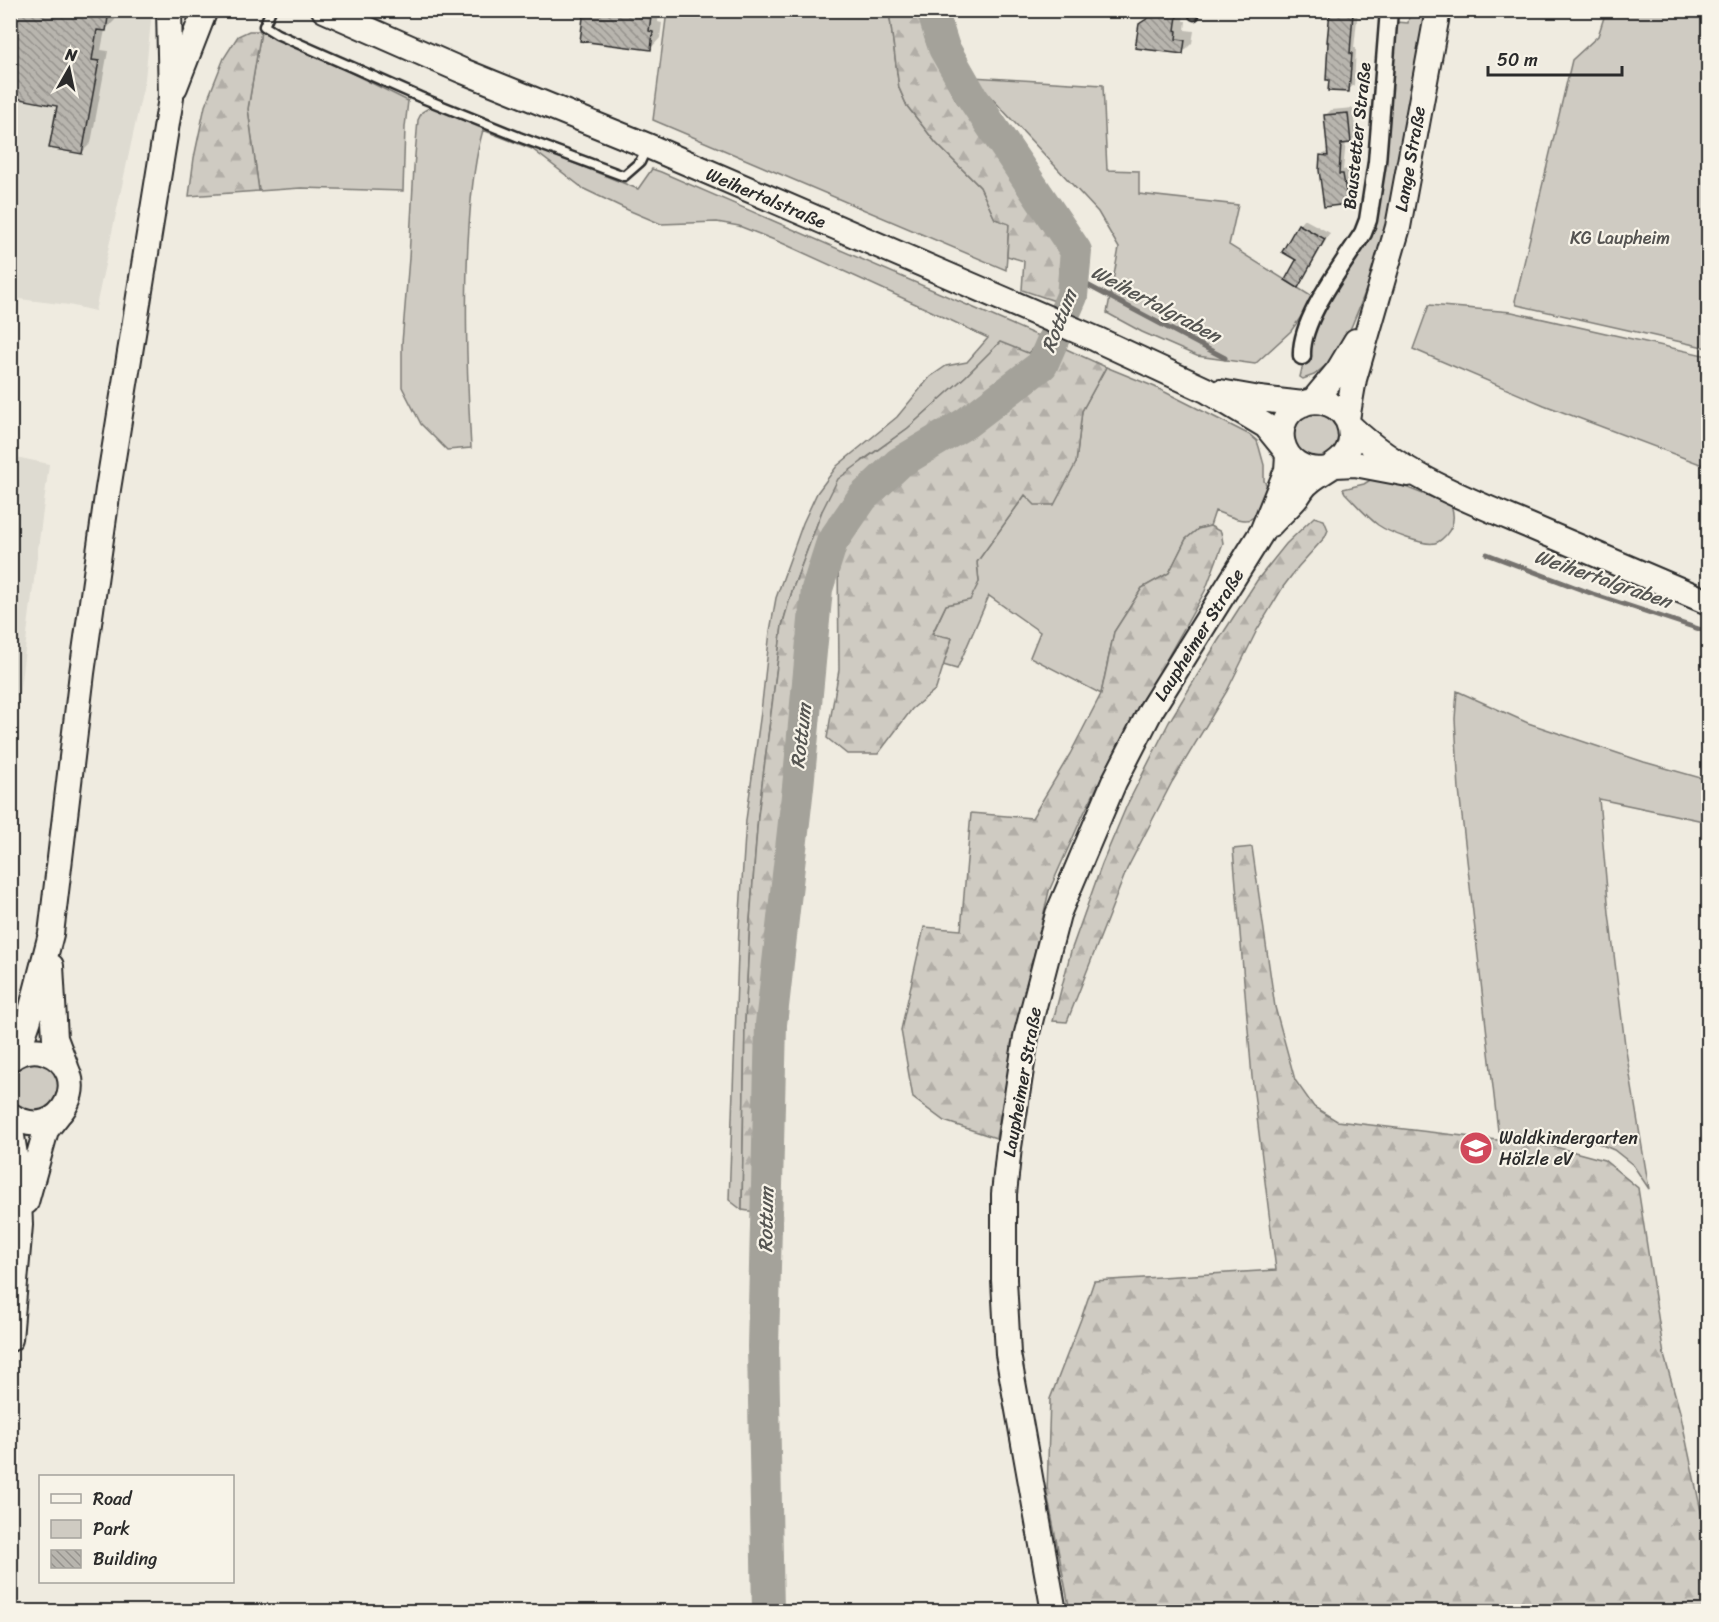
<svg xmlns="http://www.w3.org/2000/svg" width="1719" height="1622" viewBox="0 0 1719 1622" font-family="Sriracha,sans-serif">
<defs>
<pattern id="forest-firs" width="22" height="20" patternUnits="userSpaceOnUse" patternTransform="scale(1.5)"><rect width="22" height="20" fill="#cfcbc2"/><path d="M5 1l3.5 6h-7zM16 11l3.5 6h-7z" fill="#b2aea7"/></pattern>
<pattern id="building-back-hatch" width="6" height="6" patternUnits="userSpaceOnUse" patternTransform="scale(1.5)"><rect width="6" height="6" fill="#b8b5ae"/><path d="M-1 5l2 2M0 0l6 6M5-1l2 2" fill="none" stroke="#96938e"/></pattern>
</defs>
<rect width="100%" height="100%" fill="#efebe0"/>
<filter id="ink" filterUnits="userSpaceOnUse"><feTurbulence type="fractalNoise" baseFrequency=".0167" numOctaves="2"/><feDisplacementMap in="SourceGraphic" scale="12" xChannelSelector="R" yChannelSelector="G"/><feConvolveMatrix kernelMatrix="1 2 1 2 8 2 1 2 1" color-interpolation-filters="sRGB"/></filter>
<g filter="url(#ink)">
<path fill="#dedbd1" d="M11,11H152L145,79L95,311L69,305L11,298Z
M11,456L49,464L11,758L10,456Z"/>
<path fill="#cfcbc2" stroke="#7d7b76" stroke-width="1.5" d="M667,11H889L899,88L907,106L936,143L980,187L995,219L1009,224L1006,270L653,120Z
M1410,11H1428C1407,132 1391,255 1333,365L1325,366L1314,375L1303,379L1300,377L1313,322L1361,245L1396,22L1408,23Z
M1606,11H1708V348L1517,305L1515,301L1572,60L1598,36Z
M261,31L287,41L408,101L405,127L403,191L301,188L259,191L248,109Z
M972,77L1103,85L1107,170L1139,171V194L1238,205L1229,245L1314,298L1291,331L1255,364L1197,356L1142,332L1107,313L1119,248L1098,212Z
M432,106L638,189L652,169L661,172L1043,338L1028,354L1000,343L966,376L908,428L863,460L822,511L793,588L782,626L758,816L750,921L745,1023L742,1210L729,1200L739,927L746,820L761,712L770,631L776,598L803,523L817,493L837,466L897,417L930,377L946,366L967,362L988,338L931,311L782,243L739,226L717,222L661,224L628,210L584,189L532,149L483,130C474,161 471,194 469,226C464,300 467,374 471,448L447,450L421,424L402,387V343L409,258L414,167L418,120L422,112Z
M1429,305L1512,312L1708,356V467L1544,405L1413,349Z
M1106,367L1155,387L1250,435L1257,441L1259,447L1264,465V481L1270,490C1254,526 1251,525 1215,511L1210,526L1198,529L1186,539L1169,573L1142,588L1114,632L1101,694L1030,657L1040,632L989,596L957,669L943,665L952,638L932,635L946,605L979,582L977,562L1025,495L1076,463L1082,411Z
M1310,410L1334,418C1343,439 1343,444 1325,459L1302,458L1289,431L1292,424Z
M1375,477L1408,488L1451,505C1455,516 1454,526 1446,535C1443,538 1440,542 1435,543C1424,546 1388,532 1378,525C1366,516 1356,504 1345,493L1343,489L1364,484Z
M1457,691L1528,723L1644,762L1708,780V822L1599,799L1609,913L1625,1045L1649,1189L1633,1165L1614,1150L1595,1142L1498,1131L1459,790L1455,719Z
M29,1059L54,1067L61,1083L58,1099L46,1110L30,1113L15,1106L11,1100V1072L14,1067Z"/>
<path fill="url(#forest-firs)" stroke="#7d7b76" stroke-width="1.5" d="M889,11H918L927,44L956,100L1063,250L1064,265L1058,302L1022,290L1024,261L1007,256L1009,224L995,219L980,187L936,143L907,106L899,88Z
M249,31H261L248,109L259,191L189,196L194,158L205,106L224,58L238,36Z
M1043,338L1049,342L1030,361L980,395L952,419L903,454L850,499L829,532L816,562L807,601L794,675L759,1102L756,1212L742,1210L745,1023L750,921L758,816L782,626L793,588L822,511L838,479L908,428L966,376L1000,342L1028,353Z
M1064,348L1106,367L1082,411L1076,463L1054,505H1035L1025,495L977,562L979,582L970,600L946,605L932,634L952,638L936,689L912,709L878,754H847L827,738L839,670L838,558L852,528L892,480L927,455L1025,393L1054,366Z
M1314,517L1324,520L1328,530L1325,537L1298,567L1283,587L1257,630L1227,691L1172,782L1127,869L1067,1022L1053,1021L1071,951L1102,864L1127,805L1169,722L1218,641L1258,579L1286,544Z
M1210,526L1221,532L1223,543L1205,591L1120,742L1083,815L1049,891L1015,1035L996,1138L944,1121L913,1098L901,1030L924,927L961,930L971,813L1032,818L1070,754L1101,694L1114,632L1142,588L1169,573L1186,539L1198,529Z
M1252,847L1275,1007L1295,1080L1314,1107L1337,1121L1556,1147L1604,1160L1638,1188L1664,1355L1680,1412L1708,1544V1611H1070L1047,1493L1050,1399L1081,1319L1094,1281L1276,1270L1252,1077L1233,849Z"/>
<path fill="#0003" d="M10,10H117L115,20L105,30L101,50L108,51L91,143L82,152Z
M585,10H659L658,22L662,23L660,38L651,48Z
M1149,10H1185L1183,21H1186L1185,30L1194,31L1192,43L1183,52L1140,25L1151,14Z
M1332,10H1358L1354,48H1356L1354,85L1348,90Z
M1353,108L1356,136L1351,141L1346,142L1343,170L1348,169L1353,197L1347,202L1322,156L1329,150L1325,116L1331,110Z
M1304,219L1330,233L1303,280L1298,286L1299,225Z"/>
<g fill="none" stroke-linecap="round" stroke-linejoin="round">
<path stroke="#74726e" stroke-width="5" d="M1074,278L1225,358
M1487,554L1593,594L1708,632"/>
<path stroke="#a4a29a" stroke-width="32" d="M768,1612L763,1347L771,1024L798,787L817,589L832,542L863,497L899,463L966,423L1042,365L1072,296L1076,251L972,97L944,48L932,10"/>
</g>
<path fill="url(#building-back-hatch)" stroke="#2b2b2b" stroke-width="1.5" d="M10,10H109L106,31L97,30L92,60L99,61L82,154L49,148L57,106L10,97Z
M584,10H652L649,31L653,32L651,50L580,41Z
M1147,10H1173L1177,16L1175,30L1177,31L1176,39L1185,40L1183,54L1135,48L1139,24L1151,16Z
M1330,11L1353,13L1350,53H1352L1349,92L1328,91L1329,80H1326L1328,42H1327Z
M1348,113L1351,143L1341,144L1339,174H1343L1348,204L1324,207L1319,170L1320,155L1328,156L1324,115Z
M1298,224L1325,239L1298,288L1285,280L1296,260L1282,252Z"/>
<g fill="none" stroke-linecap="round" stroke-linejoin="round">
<g stroke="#2b2b2b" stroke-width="13">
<path id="lane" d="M271,10L264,26L277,34L420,97L519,137L624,176L640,162L647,147
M1194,15L1195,10"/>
</g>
<g stroke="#2b2b2b" stroke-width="21">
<path id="street" d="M1302,356C1300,319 1343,265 1363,233L1368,220L1377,162L1389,10"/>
</g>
<g stroke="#2b2b2b" stroke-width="28">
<path id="secondary" d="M324,10L463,71L648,146L1096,339L1206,390L1266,426L1283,447
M175,87L205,10
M1220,392L1260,399L1303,404
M1313,401L1338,371L1356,341
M1347,419L1354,379L1398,227L1438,10
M1350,426C1401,475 1468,500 1532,527C1591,552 1650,577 1708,602
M1335,465L1355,464L1408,474
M1271,524C1279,515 1289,507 1297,497C1300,493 1303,487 1308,483C1324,468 1349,464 1351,438C1351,425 1346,414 1335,407C1327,402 1317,400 1308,402C1265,413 1277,477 1327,469
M51,966L55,1038L66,1067
M17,1054L29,1019L51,934L82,673L108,489L171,98L169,10
M10,1059C21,1051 33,1048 45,1052C97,1070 62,1149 10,1115
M10,1124L18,1174L20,1225L10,1339
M26,1202L46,1130L58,1115
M1054,1612L1008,1354L1004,1280V1194L1009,1147L1026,1037L1058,914L1114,782L1151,710L1262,532L1287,470L1288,455"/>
</g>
<use href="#lane" stroke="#f7f3e8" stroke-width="8"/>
<use href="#street" stroke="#f7f3e8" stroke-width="16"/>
<use href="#secondary" stroke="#f7f3e8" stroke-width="24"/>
</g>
</g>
<defs>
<g id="school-disc" transform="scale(1.725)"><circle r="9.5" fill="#d1495b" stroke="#f7f3e8"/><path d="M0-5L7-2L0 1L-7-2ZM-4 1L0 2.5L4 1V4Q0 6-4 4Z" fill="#fff"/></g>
</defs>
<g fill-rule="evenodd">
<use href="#school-disc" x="1476" y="1148"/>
</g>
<g text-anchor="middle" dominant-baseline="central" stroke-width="4.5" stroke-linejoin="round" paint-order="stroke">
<g font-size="18" fill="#2b2b2b" stroke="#f7f3e8">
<text transform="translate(1357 136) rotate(-84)">Baustetter Straße</text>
<text transform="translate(1410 159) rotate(-80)">Lange Straße</text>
<text transform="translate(766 198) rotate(23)">Weihertalstraße</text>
<text transform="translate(1199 635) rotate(-58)">Laupheimer Straße</text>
<text transform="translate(1022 1082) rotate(-80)">Laupheimer Straße</text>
</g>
<g font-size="18" fill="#545351" stroke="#f7f3e8">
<text x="1620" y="238">KG Laupheim</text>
</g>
<g font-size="18" fill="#2b2b2b" stroke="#f7f3e8" text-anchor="start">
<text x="1499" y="1138">Waldkindergarten<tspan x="1499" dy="21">Hölzle eV</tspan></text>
</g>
<g font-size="20" font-style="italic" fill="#555552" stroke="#f7f3e8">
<text transform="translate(1156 304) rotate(28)">Weihertalgraben</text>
<text transform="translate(1059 321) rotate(-69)">Rottum</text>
<text transform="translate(1603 579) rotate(19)">Weihertalgraben</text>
<text transform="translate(801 736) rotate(-84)">Rottum</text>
<text transform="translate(766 1220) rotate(-89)">Rottum</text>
</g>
</g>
<rect width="1719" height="1622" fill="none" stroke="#f7f3e8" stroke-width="36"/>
<rect x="18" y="18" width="1683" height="1586" fill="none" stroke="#2b2b2b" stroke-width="2" filter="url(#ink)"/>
<rect x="39" y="1475" width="195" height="108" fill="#f7f3e8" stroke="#a5a39c" stroke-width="1.5"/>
<rect x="51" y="1494" width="30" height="9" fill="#f7f3e8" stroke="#a5a39c" stroke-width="1.5"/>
<text x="93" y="1505" font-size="18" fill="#2b2b2b">Road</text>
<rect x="51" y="1520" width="30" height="18" fill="#cfcbc2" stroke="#a5a39c" stroke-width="1.5"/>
<text x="93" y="1535" font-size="18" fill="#2b2b2b">Park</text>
<rect x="51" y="1550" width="30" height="18" fill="url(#building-back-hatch)" stroke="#a5a39c" stroke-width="1.5"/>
<text x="93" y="1565" font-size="18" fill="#2b2b2b">Building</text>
<g transform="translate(69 69) rotate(9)" stroke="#f7f3e8" stroke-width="4.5" paint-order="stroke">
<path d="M0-4.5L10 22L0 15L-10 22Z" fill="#2b2b2b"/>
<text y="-9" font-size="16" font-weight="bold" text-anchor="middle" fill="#2b2b2b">N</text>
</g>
<path d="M1488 66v9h134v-9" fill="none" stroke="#2b2b2b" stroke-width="3"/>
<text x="1497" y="66" font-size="18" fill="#2b2b2b" stroke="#f7f3e8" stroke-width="4.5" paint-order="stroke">50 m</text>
</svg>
